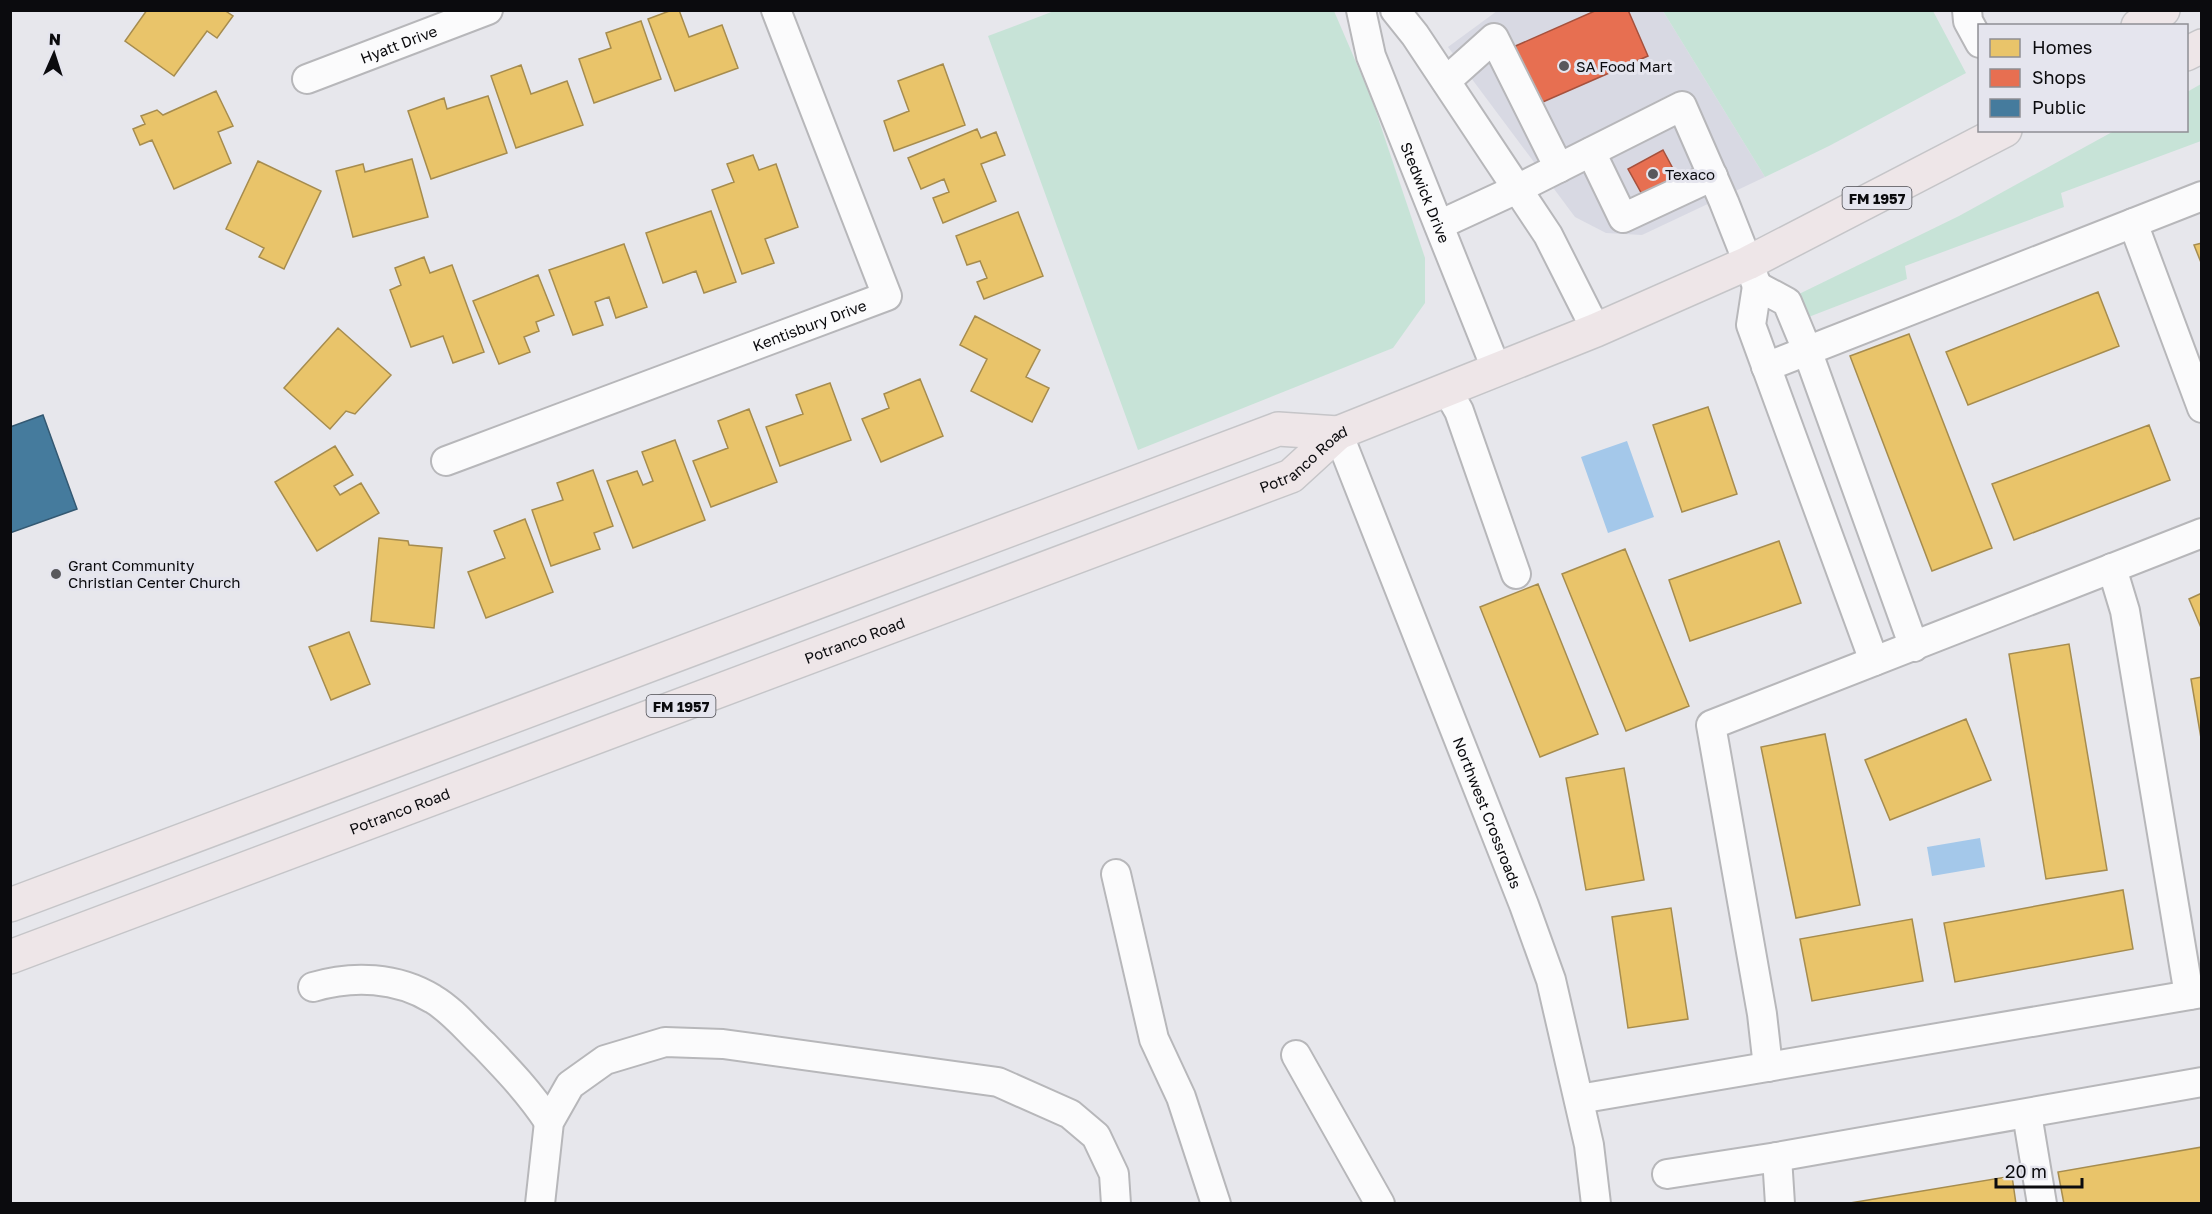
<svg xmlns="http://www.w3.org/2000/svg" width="2212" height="1214" viewBox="0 0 2212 1214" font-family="'Golos Text',sans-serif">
<rect width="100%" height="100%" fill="#e7e7ec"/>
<path fill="#d8d9e3" d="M1497,11H1663L1765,177L1642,235L1606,233L1575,217L1448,47Z"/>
<path fill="#c7e3d7" d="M1054,11H1334L1371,97L1425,258V303L1393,348L1138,450L988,36Z
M1663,11H1933L1966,73L1829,146L1765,177Z
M2201,84V141L2061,193L2064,207L1905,266L1907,279L1806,318L1799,294L1959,216L2114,131L2186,130L2187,92Z"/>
<path fill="#a4c8ea" d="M1627,441L1654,517L1608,533L1581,457Z
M1980,838L1985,867L1932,876L1927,847Z"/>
<path fill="#e9c46a" stroke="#a68c4e" stroke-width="1.5" d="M147,10H224L233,16L217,38L207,31L174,76L125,41Z
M672,10H679L689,37L722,25L738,68L675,91L648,19Z
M641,21L661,79L594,103L579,59L611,48L606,33Z
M943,64L965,125L894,151L884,121L909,111L898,81Z
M521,65L531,94L567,81L583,125L516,148L491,76Z
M216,91L233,126L218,132L231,163L174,189L152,140L140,145L133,129L145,124L141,116L157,110L163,115Z
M488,96L507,153L431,179L408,111L444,98L447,109Z
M977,129L981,138L996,132L1005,155L981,164L996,201L943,223L933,198L949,192L944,179L921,189L908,158Z
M753,155L759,170L776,164L798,227L765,239L774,263L742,274L712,190L734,182L727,164Z
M412,159L428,217L353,237L336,171L363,164L365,172Z
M258,161L321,191L284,269L259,257L264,248L226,229Z
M711,211L736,282L704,293L696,271L663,283L646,233Z
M1018,212L1043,276L984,299L977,282L987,278L980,261L967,265L956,236Z
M2202,243V265L2194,245Z
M624,244L647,307L616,318L609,297L595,302L603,325L573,335L549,270Z
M424,257L430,273L452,265L484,352L453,363L443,336L411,347L390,290L401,285L395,268Z
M538,275L554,315L536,322L539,331L524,337L530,352L499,364L473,301Z
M2098,292L2119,346L1968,405L1946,352Z
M975,316L1040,350L1026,377L1049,388L1032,422L971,391L987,359L960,345Z
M338,328L391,375L355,414L346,411L330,429L284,388Z
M1909,334L1992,548L1932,571L1850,356Z
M920,379L943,436L881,462L862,419L889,408L884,394Z
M830,383L851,440L780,466L766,427L803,414L796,395Z
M1708,407L1737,494L1682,512L1653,425Z
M749,409L777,482L711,507L693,461L728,448L718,421Z
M2149,425L2170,480L2014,540L1992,484Z
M675,440L705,520L633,548L607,481L637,471L643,485L653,481L642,452Z
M335,446L353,475L334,486L340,495L361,483L379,513L317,551L275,482Z
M593,470L613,526L594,533L600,549L551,566L532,510L563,500L557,483Z
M525,519L553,592L486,618L468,572L505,558L494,531Z
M379,538L408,541L409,545L442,548L434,628L371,621Z
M1779,541L1801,603L1690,641L1669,580Z
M1625,549L1689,706L1626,731L1562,574Z
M1538,584L1598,734L1540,757L1480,607Z
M2202,593V630L2189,599Z
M349,632L370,684L331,700L309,647Z
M2069,644L2107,870L2046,879L2009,654Z
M2202,677V744L2191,679Z
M1966,719L1991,780L1890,820L1865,760Z
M1825,734L1860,905L1796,918L1761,747Z
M1624,768L1644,880L1586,890L1566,778Z
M2123,890L2133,949L1955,982L1944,923Z
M1671,908L1688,1019L1628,1028L1612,917Z
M1912,919L1923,981L1812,1001L1800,939Z
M2202,1147V1204H2064L2058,1172Z
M2012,1176L2016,1204H1844Z"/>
<path fill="#e76f51" stroke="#a5513d" stroke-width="1.5" d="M1597,10H1628L1648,56L1536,105L1511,48Z
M1663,150L1678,178L1643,196L1628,169Z"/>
<path fill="#457b9d" stroke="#345972" stroke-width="1.5" d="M43,415L77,509L10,533V427Z"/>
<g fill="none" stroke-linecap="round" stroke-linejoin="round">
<g stroke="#b7b7ba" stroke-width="32">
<g id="minor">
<path id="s1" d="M1361,10L1371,56L1497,371"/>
<path d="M1395,10L1415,35L1548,235L1596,330"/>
<path d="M1967,10L1968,21L1980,43"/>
<path id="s2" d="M307,79L488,10"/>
<path d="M1446,81L1494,38L1559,168"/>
<path d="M1591,152L1623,218L1713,176"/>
<path d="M2133,223L2202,408"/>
<path d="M1439,225L1517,189L1682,106L1724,202L1756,283"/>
<path d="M1766,367L2202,196"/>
<path d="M1447,390L1459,411L1516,574"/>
<path id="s3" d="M1338,433L1524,905L1551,980L1589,1145L1596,1204"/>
<path id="s4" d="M446,461L887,296L776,10"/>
<path d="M2112,568L2125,611L2189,995"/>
<path d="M1874,661L1751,325L1757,286L1787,302L1807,350L1914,647"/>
<path d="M1116,874L1154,1039L1181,1097L1216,1204"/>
<path d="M313,987C353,975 397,977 433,999C452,1010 468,1030 484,1045C508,1070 530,1093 549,1122"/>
<path d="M1296,1055L1380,1204"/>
<path d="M1768,1067L1762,1014L1711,725L2202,533"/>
<path d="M1579,1099L2202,993"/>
<path d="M2027,1114L2042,1204"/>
<path d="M1777,1157L1780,1204"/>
<path d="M1667,1174L1777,1157L2202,1082"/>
<path d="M540,1204L549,1122L570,1085L605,1060L665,1042L723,1044L998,1082L1070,1114L1096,1136L1114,1174L1116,1204"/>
</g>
</g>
<g stroke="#c5c5c8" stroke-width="36">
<g id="major">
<path d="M2138,26L2163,10"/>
<path d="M2186,54L2202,46"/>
<path d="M10,905L1278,429L1338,433"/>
<path id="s5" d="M10,957L1291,476L1338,433L1596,330L1748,263L2005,130"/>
</g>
</g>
<use href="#minor" stroke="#fbfbfc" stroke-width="28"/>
<use href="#major" stroke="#eee6e8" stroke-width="33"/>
</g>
<g fill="#58585c" stroke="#e5e5ee" stroke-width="2">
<circle cx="1564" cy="66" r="6"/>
<circle cx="1653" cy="174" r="6"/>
<circle cx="56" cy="574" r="6"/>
</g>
<g text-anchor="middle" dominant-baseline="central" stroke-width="6" stroke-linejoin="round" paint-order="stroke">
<g fill="#e5e5ee" stroke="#4c4c51" stroke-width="1.5">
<rect x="1842.5" y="187" width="69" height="22" rx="4.5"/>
<rect x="646.5" y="695" width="69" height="22" rx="4.5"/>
</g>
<g font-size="14" font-weight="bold" fill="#0b0b0e">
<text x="1877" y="198">FM 1957</text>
<text x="681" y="706">FM 1957</text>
</g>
<g font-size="15" fill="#0b0b0e" stroke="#e5e5ee">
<text stroke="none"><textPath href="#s2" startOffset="98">Hyatt Drive</textPath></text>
<text stroke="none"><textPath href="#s1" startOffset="194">Stedwick Drive</textPath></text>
<text stroke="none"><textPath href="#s4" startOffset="388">Kentisbury Drive</textPath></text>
<text stroke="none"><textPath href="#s5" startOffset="1388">Potranco Road</textPath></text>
<text stroke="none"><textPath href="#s5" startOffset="902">Potranco Road</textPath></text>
<text stroke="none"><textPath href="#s5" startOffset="416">Potranco Road</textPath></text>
<text stroke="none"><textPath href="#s3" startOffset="408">Northwest Crossroads</textPath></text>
</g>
<g font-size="15" fill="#0b0b0e" stroke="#e5e5ee" text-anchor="start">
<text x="1576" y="66">SA Food Mart</text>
<text x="1665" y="174">Texaco</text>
<text x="68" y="565">Grant Community<tspan x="68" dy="17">Christian Center Church</tspan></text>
</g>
</g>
<rect width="2212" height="1214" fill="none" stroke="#0b0b0e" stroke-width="24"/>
<rect x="1978" y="24" width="210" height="108" fill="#e5e5ee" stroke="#8e8e94" stroke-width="1.5"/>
<rect x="1990" y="39" width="30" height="18" fill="#e9c46a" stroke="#8e8e94" stroke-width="1.5"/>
<text x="2032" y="54" font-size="18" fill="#0b0b0e">Homes</text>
<rect x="1990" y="69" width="30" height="18" fill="#e76f51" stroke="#8e8e94" stroke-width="1.5"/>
<text x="2032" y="84" font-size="18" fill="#0b0b0e">Shops</text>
<rect x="1990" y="99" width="30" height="18" fill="#457b9d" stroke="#8e8e94" stroke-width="1.5"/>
<text x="2032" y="114" font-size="18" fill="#0b0b0e">Public</text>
<g transform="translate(54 54) rotate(3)" stroke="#e5e5ee" stroke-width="4.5" paint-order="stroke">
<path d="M0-4.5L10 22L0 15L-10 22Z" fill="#0b0b0e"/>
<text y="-9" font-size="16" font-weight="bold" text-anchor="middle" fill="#0b0b0e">N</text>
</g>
<path d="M1996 1178v9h86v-9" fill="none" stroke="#0b0b0e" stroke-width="3"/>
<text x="2005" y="1178" font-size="18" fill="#0b0b0e" stroke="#e5e5ee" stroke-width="4.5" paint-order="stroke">20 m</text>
</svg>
